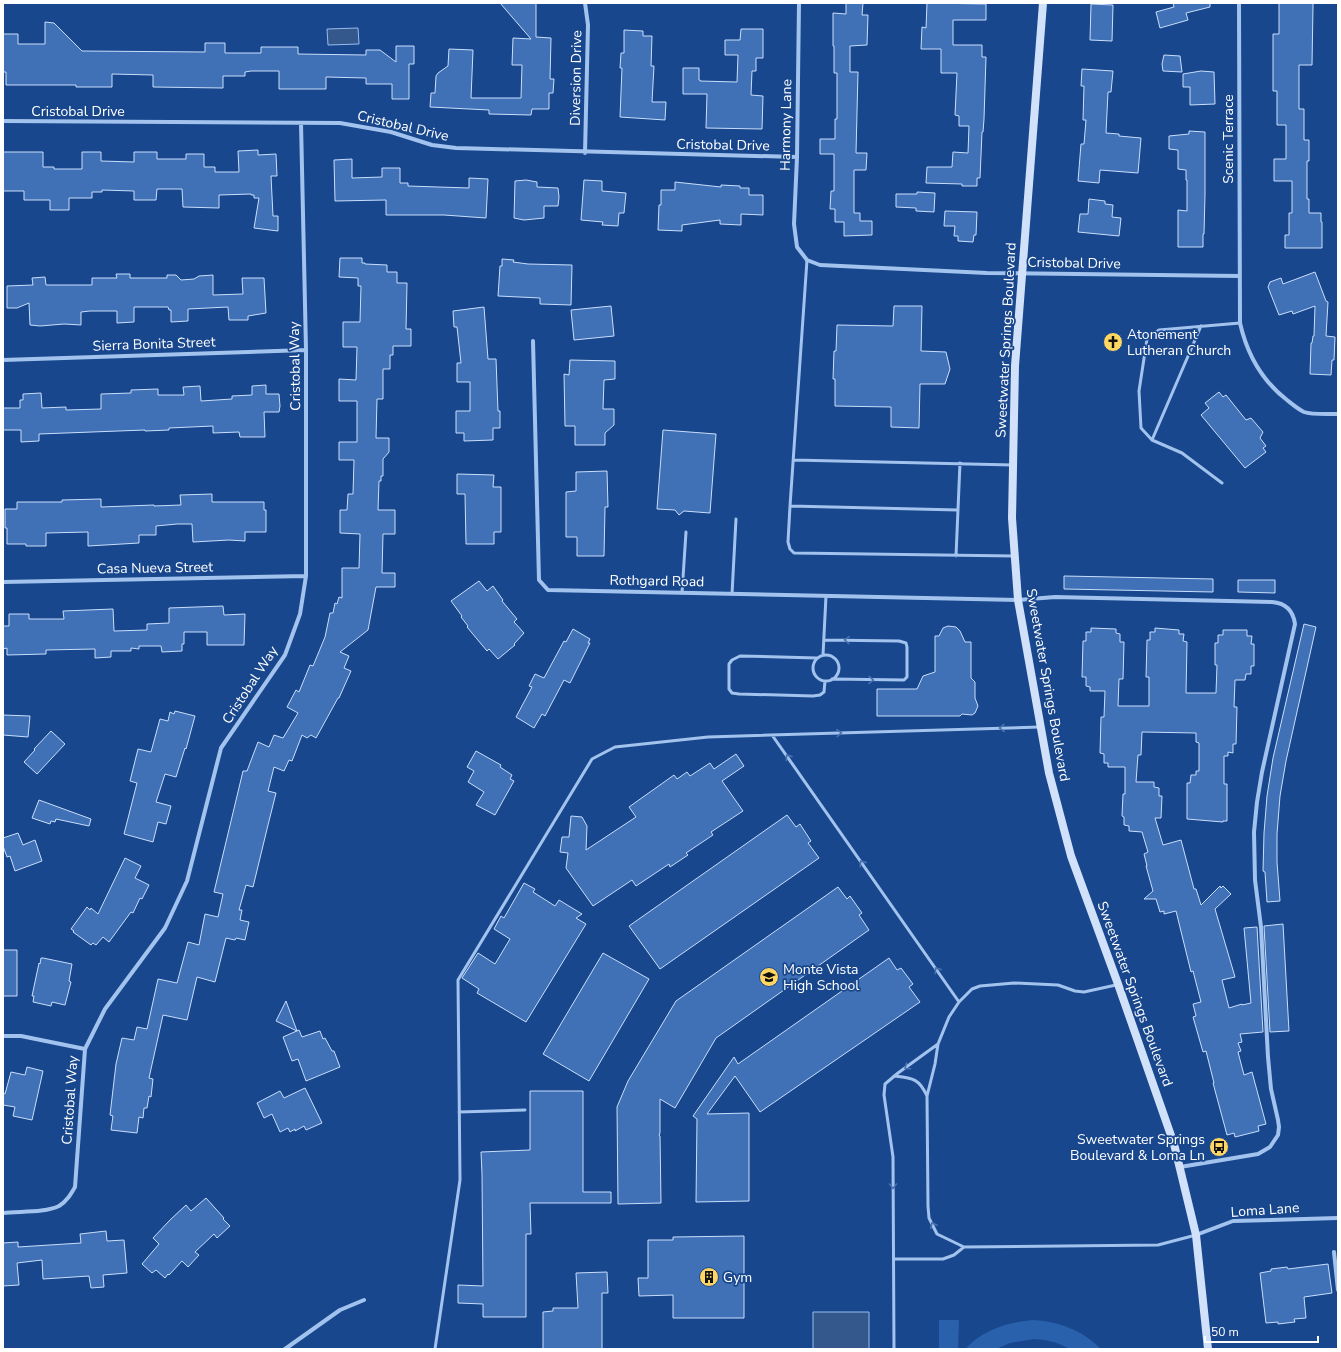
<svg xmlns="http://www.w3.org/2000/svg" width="1341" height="1352" viewBox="0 0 1341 1352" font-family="'Nunito Sans',sans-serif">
<rect width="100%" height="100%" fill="#18478d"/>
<path fill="#2a61ac" d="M939,1320H959L958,1349H939Z
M1034,1320C1060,1322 1082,1330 1101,1349H1070L1057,1343L1045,1340L1034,1339L1010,1343L996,1349H965C984,1329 1008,1322 1034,1320Z"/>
<path fill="#35588c" stroke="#96bdf1" d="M358,28L359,44L328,45L327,29Z
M813,1312H869V1349H813Z"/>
<path fill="#4071b6" stroke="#c9defb" d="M500,3H536V37L551,38L550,79H554L553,93H549V109H532L531,115L489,114V110L430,107L431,93H435L436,76L438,73L448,66L449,49L473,50L471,98H521L522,65H512L513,38L531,39Z
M846,3H863L862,15H868L867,45L850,46V72H858L856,153H867L866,170H854V213H860V221H872V235L844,236V222H835V209H830L831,191H834V154H820V139H835V119H837V73H834V46H833V13L846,14Z
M927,3L986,4V20H953V45H982V57H986L984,119L983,132H982L980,178H977V186H962V184L926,183L927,167H952L953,152L968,153L969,126H959V116L955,115L957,73H941V49H921L922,27L926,28Z
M1173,3H1210V7L1186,13L1188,20L1160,28L1156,12L1174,7Z
M1279,3H1313V6L1312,65H1299V109H1304V140H1309V161H1307V199H1309V213H1321V222H1322V248H1285V235H1289V213H1292V181H1274V159H1286V125H1277V91H1273V34H1279Z
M1091,4L1113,5L1112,41L1090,40Z
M45,22L54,23L82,51L205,52V43H225V53H261V47H298V54L366,55V50H380L396,62V46H414V64H409V99H392V84H366V78L326,77V89H279V71H251L245,72V76H223V88L153,87V75L112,74V87H76V85H6V72H3V34H18V44H45Z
M741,29H763V58H756V71H752L751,95L763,96L762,129L706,128L707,94H683V68H699V80H700V81L737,82L738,55H725V40H740Z
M624,30L643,31V36H652L651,66H654L652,102H666L665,120L620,117L622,68H620L621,53H624Z
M1164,55L1180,56L1182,72L1163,71L1162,64Z
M1082,69L1113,71L1111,92H1108L1106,133L1119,134V136L1141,138L1138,173L1100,170L1099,183L1078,181L1081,144H1084L1086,120H1083L1084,86H1081Z
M1201,71L1214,72L1215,104L1190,105V87H1183V74Z
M1189,131L1205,132V194L1204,234H1203V247H1178V210L1187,211V180H1186V170L1178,169V150L1169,149V136L1189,134Z
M258,150V155L276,154L277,176H271L273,216H278V231L254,228L259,198H254V195H251V194L219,195V208L183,207L182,189H157L156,200H134V191L102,190V192H92V198H69V210H50V200H24V191H3V152H43V167H54V169H82V152H101V161L134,162V152H157V159H186V154H204V167H215V172H239L238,151Z
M352,159V178L382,177V168H400V183H408V186L469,188V178L488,179L486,218L444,215H386V200L335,201L334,160Z
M526,180L537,182V187L558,188L559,197L558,206H544V218L524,220L514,218L515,181Z
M584,180L602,181V191L626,193L624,213H619L618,226L602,225L603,222L581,220Z
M675,182L721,187V185L740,186V188H749V195H763V215L741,214V225L720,224V220L682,225V231L658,230L659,205H661V190H675Z
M917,192L935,193L934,212L916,211V208L896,207V194H917Z
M1089,199L1105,201V204L1113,205L1112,217L1121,218L1119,236L1078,232L1080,214H1088Z
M945,211L977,212L976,235H974L973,242L958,241V236H954L955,226H944Z
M340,258H362V263H365V264L387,265V272H397V283H407L406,329H411V346H393V355H390V369H383V399H377L376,438H389V452L383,459V476H381V481H379L378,510H395V534H383L382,573H395V587H376L368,630L340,652L349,656L344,668L351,671L339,698H338L316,738L311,735L307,738L302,735L292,761L289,760L284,771L274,767L268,791L276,793L268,825L253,887L246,885L239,910H242L240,920L249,922L245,940L236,938L235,940L226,938L215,982L197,977L187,1020L163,1015L149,1078L153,1079L151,1097L149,1096L147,1108H144L143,1118L139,1117L137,1133L111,1130L113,1116L110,1115L116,1064L122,1038L134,1040L137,1027L147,1029L158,979L177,983L188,942L199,945L205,914L218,917L223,894L214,892L243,771H247L258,742L269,747L274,735L283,738L298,713L287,707L296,690L299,692L310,665L313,666L325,637L330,613H333L335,603L337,604L339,597L342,598V568H359L360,534L340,533V510H347L348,494H353L354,460H339V442H357V401H339V379L356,380L357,347H343V322H360L361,286H358V278L339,277Z
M502,259L514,260L513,262L528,264L572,265L571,305L540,304V298L498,296L500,266H502Z
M1315,272L1326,301L1328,302L1326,336L1335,337L1334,360H1332L1331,375L1310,374L1311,343H1312L1313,336H1314L1315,306L1293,314L1292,311L1279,315L1268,287L1270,282L1281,278L1283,284Z
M116,274H130V278H167V275H176L181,280L194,279L199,276L213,275V295L243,294L242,278H264L266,313L248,316V320H229L228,307L188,309V321L171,322V310H169L168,307H134V322L117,323V311H90L81,312V325L64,324L40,326L30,325L29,303L17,308H7V286L33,285L32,278L45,277L46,285H92V278H117Z
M611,306L614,336L574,340L571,310Z
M894,306H922L921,351L946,352L950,369L945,384H920L919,428L891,427V407L835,406V379H833L834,351H836L837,325L893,326Z
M484,307L488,359H496L498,411H500V428H493V440L464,441V433H456V411H470V382H457V363H461L457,327H454L453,311Z
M570,360L615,361V379L604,380L603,409H614V425L605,433V445H575V426H565L564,374L569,375Z
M266,385V394H279L280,406L279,412H264L265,437H240L239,432L213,433V426L169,428V430L145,431V430L39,434V441L21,442V430H3V408H20V400H23V394L41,393L42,408L66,407V410L101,409V394L131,393V390L158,389V395H184L183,387L200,386L201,401L232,399V396L252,395V386Z
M1219,392L1223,397L1226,395L1246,420L1251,418L1263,432L1260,438L1266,446L1263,448L1266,452L1245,468L1201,415L1209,408L1205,403Z
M663,430L716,434L710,513L684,511L679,515L675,510L657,509Z
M607,471L608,507H605L604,556H577V537H566V492L576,491V472Z
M457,474L494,475L493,487H501V532H494V544H466L465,494H457Z
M212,494V502H264V510H266V532H245V541L229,540L193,542L192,524H177L156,526V535H139V543L88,546V532L46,533V546H26V544H7V528H5V509H17V502H62V500L101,499V507L154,505V506L181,505L180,495Z
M1064,576L1213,579V592L1064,589Z
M1238,580H1275V593L1238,592Z
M479,581L487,591L493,586L503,600L502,601L517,619L514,622L524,633L514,644L515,645L498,659L489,649L487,651L467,627L468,626L461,617L462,616L451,601Z
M223,606L224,615L245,614L244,645H207V632H184V644H182V651L162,652L161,646H139V649L131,648V651H111V657L95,658V649L46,650V654L7,655V648L3,649V626H9V614H29V619H64L63,611L113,609L114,631L147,630V624L169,623V608Z
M1304,624L1316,627L1286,761L1280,796L1277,834V862L1280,901L1267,902L1265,872L1263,871L1264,833L1267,796L1273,758Z
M948,626L956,627L960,631L965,642H971V678L975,682V698L978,706L975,713L972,715L962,714L960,716H877V689H917L923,676L935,672V636H939L943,628Z
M1091,628L1116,629V633L1120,634V642H1124L1123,679H1119L1118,706H1149V677H1146L1147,640H1150V632H1155V628L1179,630V634H1184L1183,641L1187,642L1186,693H1216L1217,665H1215V643H1218V635H1223V630H1247V636H1252L1251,644H1254V666H1251V674H1246L1245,680H1235L1234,707H1237L1236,744H1233V753L1228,752V756H1224V784H1227V821H1223V822L1187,819V783H1190L1191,775H1196V771H1199V743L1196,742V733L1142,732L1141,755H1138L1136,782H1154V787L1159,788V796H1162L1161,818H1155L1163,845L1181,840L1194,889H1196L1201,905L1220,886L1221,888L1223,886L1231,894L1215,909L1235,977L1222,980L1229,1008L1242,1004V1005L1251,1003L1244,928L1257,927L1263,1032L1240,1034L1242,1042L1238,1043L1241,1051L1238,1052L1244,1075L1252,1072L1266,1124L1258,1126L1259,1131L1235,1137L1234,1133L1227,1135L1213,1083H1214L1206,1051L1203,1052L1193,1017L1196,1016L1193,1004L1201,1002L1193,971L1191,972L1176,911L1164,914V911L1160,912L1156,899H1144L1153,891L1146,866H1147L1144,854L1148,852L1142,832L1129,831V826L1124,825V817L1122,816L1123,794H1125V767H1108V763H1104V754L1100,753L1101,717H1104L1105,691H1090V687L1086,686V677H1082L1083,641H1086V632H1091Z
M573,629L590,639L588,643H590L570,683L564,680L545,716L542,714L534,728L516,717L532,687L529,686L535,674L544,678L564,641L566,642Z
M175,711L195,716L186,749L185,748L176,777L165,774L156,802L171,806L166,824L158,822L153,842L124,834L137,783L130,781L138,749L151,752L160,719L168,721L170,712L174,714Z
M3,715L30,716L28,737L3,735Z
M51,731L65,744L37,774L24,762L35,750L34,749Z
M476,751L501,765L500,767L512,775L510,779L514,781L495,815L476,805L484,792L468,782L474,771L467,767Z
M736,754L744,766L722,781L743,811L711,832L713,835L686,853L688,855L670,867L669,864L636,886L632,880L593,906L566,868L568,853L560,852L562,837H569L571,816L582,817L587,826L586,850L636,817L629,807L674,775L677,779L687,772L690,776L710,763L714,769Z
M39,800L91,819L89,826L56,819L55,822L51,821L50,824L32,818Z
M787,815L796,827L800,824L811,841L808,843L819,858L660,969L629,926Z
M18,833L23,845L35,840L42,861L15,871L10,856L7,857L3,846V838Z
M125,858L141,866L135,878L149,885L142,899L140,898L133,913L131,912L109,942L103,937L96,945L93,943L91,945L73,932L74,931L71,929L87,907L90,910L91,908L98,914Z
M524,883L535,889L533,892L555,906L559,900L582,914L576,918L586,924L526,1022L477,993L479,989L462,978L478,953L495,964L510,939L494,929L501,916L504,918Z
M838,887L847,899L850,896L862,913L859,915L869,930L716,1038L675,1108L660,1099V1133L659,1135L660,1136L661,1203L618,1204L617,1107L628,1081L676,1001Z
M1283,924L1289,1031L1270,1032L1264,926Z
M3,950H17V996H3Z
M603,953L649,979L589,1081L543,1054Z
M41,958H43L72,964L69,981L71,982L65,1005L52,1002L51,1006L33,1002L34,996H32L39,963L40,964Z
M889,958L897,970L901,968L913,984L909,987L920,1002L760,1112L735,1076L707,1114L749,1113V1201L696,1202L697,1119L693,1116L734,1057L738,1064Z
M286,1001L297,1031L276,1021Z
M299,1030L302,1037L320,1031L323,1039L325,1038L332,1051H334L340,1067L306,1081L298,1059L292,1061L283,1037Z
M27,1067L43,1071L32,1120L13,1116L15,1107L3,1105V1093L5,1094L11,1072L25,1075Z
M305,1088L322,1123L306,1130L304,1126L295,1131V1129L290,1132L288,1128L280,1132L272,1114L264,1118L257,1103L280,1091L284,1098Z
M530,1091H583V1192H611V1203H530L531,1234H526V1317H483V1304L458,1303V1285L483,1286L482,1174L481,1152L530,1150Z
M206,1198L224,1218L223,1219L230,1226L217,1238L214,1234L195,1252L199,1255L188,1267L182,1261L169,1275L168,1274L165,1278L156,1270L152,1273L142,1264L159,1244L153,1238L170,1220L186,1205L191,1211Z
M106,1231L107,1241L124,1240L127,1273L103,1275L104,1287L91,1288L89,1276L43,1279L42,1260L17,1263L19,1285L3,1286V1243L18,1242V1247L81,1243L80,1234Z
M744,1236V1318H673V1295L639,1296L638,1278H648V1240H673V1237Z
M1328,1264L1332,1293L1304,1297L1306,1318L1294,1319L1295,1322L1278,1324V1322L1266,1323L1260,1273L1271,1271V1269L1287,1267L1288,1269Z
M607,1272L608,1293H602V1349H543V1312L553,1311V1308H578L576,1273Z"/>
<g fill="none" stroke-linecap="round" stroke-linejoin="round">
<path stroke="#a3c3ef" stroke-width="3" d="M807,260L790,506L788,542L790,549L794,553L1014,556
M1152,440L1201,326
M793,460L1013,465
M1222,483L1182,453L1152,440L1141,428L1139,391L1147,339L1159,330L1240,323
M790,506L958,510
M956,556L960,463
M682,593L686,532
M732,594L736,519
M824,640L899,641L906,643L907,647V677L904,680L832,679
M823,655L826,596
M813 668a13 13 0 1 1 26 0a13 13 0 1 1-26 0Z
M817,658L740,656L732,660L729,664V689L732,693L739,694L813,696L820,695L824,692L825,681
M772,735L959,1002
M1116,985L1084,992L1075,991L1058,985L1014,983L980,986L972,989L959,1002L949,1017L938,1044L935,1064L927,1096L928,1206L929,1218L937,1234L964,1247L1158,1245L1196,1235
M894,1076C912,1078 919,1078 927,1096
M459,1112L525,1110
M894,1259H943L954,1255L964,1247
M435,1349L460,1180L458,980L592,759L615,747L708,737L1040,727
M894,1349L893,1157L884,1095L885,1084L898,1073L938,1044"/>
<path stroke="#a3c3ef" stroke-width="4" d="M585,3L588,25L585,153
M799,3L797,157L794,224L797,247L807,260L820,265L987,273L1239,276
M1239,3L1240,323C1247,354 1261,380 1287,400C1292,404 1298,409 1304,412C1312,415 1329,414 1338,414
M3,121L340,123L391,132L432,145L456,148L797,157
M533,341L539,580L548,590L1018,600L1055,597L1272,602C1285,603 1293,610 1295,624L1262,772L1257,802L1254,832L1255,880L1261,927L1268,1057L1271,1089L1278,1120L1279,1127L1278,1135L1270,1147L1258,1154L1180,1167
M3,360L306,350
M3,582L306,576
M3,1036H21L85,1049
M3,1213C19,1211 45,1213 59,1206C67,1201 71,1194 75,1187L85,1049L105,1009L165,928L187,881L221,748L285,655L300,614L306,576V350L301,123
M1196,1235L1233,1221L1338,1218
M1334,1252L1338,1290
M285,1349L340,1310L364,1300"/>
<path stroke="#d1e1fa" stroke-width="8" d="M1043,3L1015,366L1012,518L1018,600L1049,773L1071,856L1118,984L1174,1144L1196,1235L1208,1349"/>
</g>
<defs><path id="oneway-chevron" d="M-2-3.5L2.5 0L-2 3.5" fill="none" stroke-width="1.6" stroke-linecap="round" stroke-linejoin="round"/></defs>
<g stroke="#4972af">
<use href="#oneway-chevron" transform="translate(847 640) rotate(-179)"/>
<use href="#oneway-chevron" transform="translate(871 680) rotate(1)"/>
<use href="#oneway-chevron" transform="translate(1002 728) rotate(178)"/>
<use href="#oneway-chevron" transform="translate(839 733) rotate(-2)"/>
<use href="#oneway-chevron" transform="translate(788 757) rotate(-125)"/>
<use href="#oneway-chevron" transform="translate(862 863) rotate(-125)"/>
<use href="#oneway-chevron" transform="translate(937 970) rotate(-125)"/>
<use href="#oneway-chevron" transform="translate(907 1067) rotate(145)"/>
<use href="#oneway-chevron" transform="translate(893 1186) rotate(90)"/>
<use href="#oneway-chevron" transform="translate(933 1225) rotate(-116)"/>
</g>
<defs>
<g id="church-disc" transform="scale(1)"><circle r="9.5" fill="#ffd661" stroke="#18478d"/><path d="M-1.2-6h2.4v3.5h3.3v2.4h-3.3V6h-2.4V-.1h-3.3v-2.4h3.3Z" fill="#111"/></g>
<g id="school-disc" transform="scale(1)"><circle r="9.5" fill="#ffd661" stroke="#18478d"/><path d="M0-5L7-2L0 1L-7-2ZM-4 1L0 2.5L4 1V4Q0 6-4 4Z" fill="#111"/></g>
<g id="bus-disc" transform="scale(1)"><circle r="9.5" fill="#ffd661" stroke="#18478d"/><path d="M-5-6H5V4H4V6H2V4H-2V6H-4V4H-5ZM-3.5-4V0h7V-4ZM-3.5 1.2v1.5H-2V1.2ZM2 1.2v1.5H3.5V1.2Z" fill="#111"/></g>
<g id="building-disc" transform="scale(1)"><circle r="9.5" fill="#ffd661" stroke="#18478d"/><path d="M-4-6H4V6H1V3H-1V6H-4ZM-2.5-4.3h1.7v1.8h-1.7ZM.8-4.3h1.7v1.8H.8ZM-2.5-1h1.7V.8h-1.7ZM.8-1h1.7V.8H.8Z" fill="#111"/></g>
</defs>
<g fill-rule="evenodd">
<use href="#church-disc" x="1113" y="342"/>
<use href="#school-disc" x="769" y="977"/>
<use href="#bus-disc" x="1219" y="1147"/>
<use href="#building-disc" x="709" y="1277"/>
</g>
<g text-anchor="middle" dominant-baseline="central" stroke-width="3.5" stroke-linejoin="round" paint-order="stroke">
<g font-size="14" fill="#fff" stroke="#18478d">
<text transform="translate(576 78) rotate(-89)">Diversion Drive</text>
<text x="78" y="111">Cristobal Drive</text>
<text transform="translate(786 125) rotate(-89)">Harmony Lane</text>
<text transform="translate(403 126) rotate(13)">Cristobal Drive</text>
<text transform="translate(1228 139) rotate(-90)">Scenic Terrace</text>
<text transform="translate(723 145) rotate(1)">Cristobal Drive</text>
<text transform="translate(1074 263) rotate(1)">Cristobal Drive</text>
<text transform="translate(1006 340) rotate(-87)">Sweetwater Springs Boulevard</text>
<text transform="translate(154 344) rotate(-2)">Sierra Bonita Street</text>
<text transform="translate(295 366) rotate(-91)">Cristobal Way</text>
<text transform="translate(155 568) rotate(-1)">Casa Nueva Street</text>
<text transform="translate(657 581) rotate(1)">Rothgard Road</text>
<text transform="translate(250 685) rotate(-57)">Cristobal Way</text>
<text transform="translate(1048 685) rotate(80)">Sweetwater Springs Boulevard</text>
<text transform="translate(1135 994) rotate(70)">Sweetwater Springs Boulevard</text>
<text transform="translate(70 1100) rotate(-86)">Cristobal Way</text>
<text transform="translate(1265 1210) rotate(-4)">Loma Lane</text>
</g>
<g font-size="14" fill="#fff" stroke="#18478d" text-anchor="start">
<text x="1127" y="334">Atonement<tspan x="1127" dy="16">Lutheran Church</tspan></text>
<text x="783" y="969">Monte Vista<tspan x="783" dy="16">High School</tspan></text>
<text x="1205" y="1139" text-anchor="end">Sweetwater Springs<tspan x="1205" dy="16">Boulevard &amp; Loma Ln</tspan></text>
<text x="723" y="1277">Gym</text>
</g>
</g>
<rect width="1341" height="1352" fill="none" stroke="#ffffff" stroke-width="8"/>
<path d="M1205 1336v6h113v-6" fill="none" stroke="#ffffff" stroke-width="2"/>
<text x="1211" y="1336" font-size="12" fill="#ffffff" stroke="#18478d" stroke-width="3" paint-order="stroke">50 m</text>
</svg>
